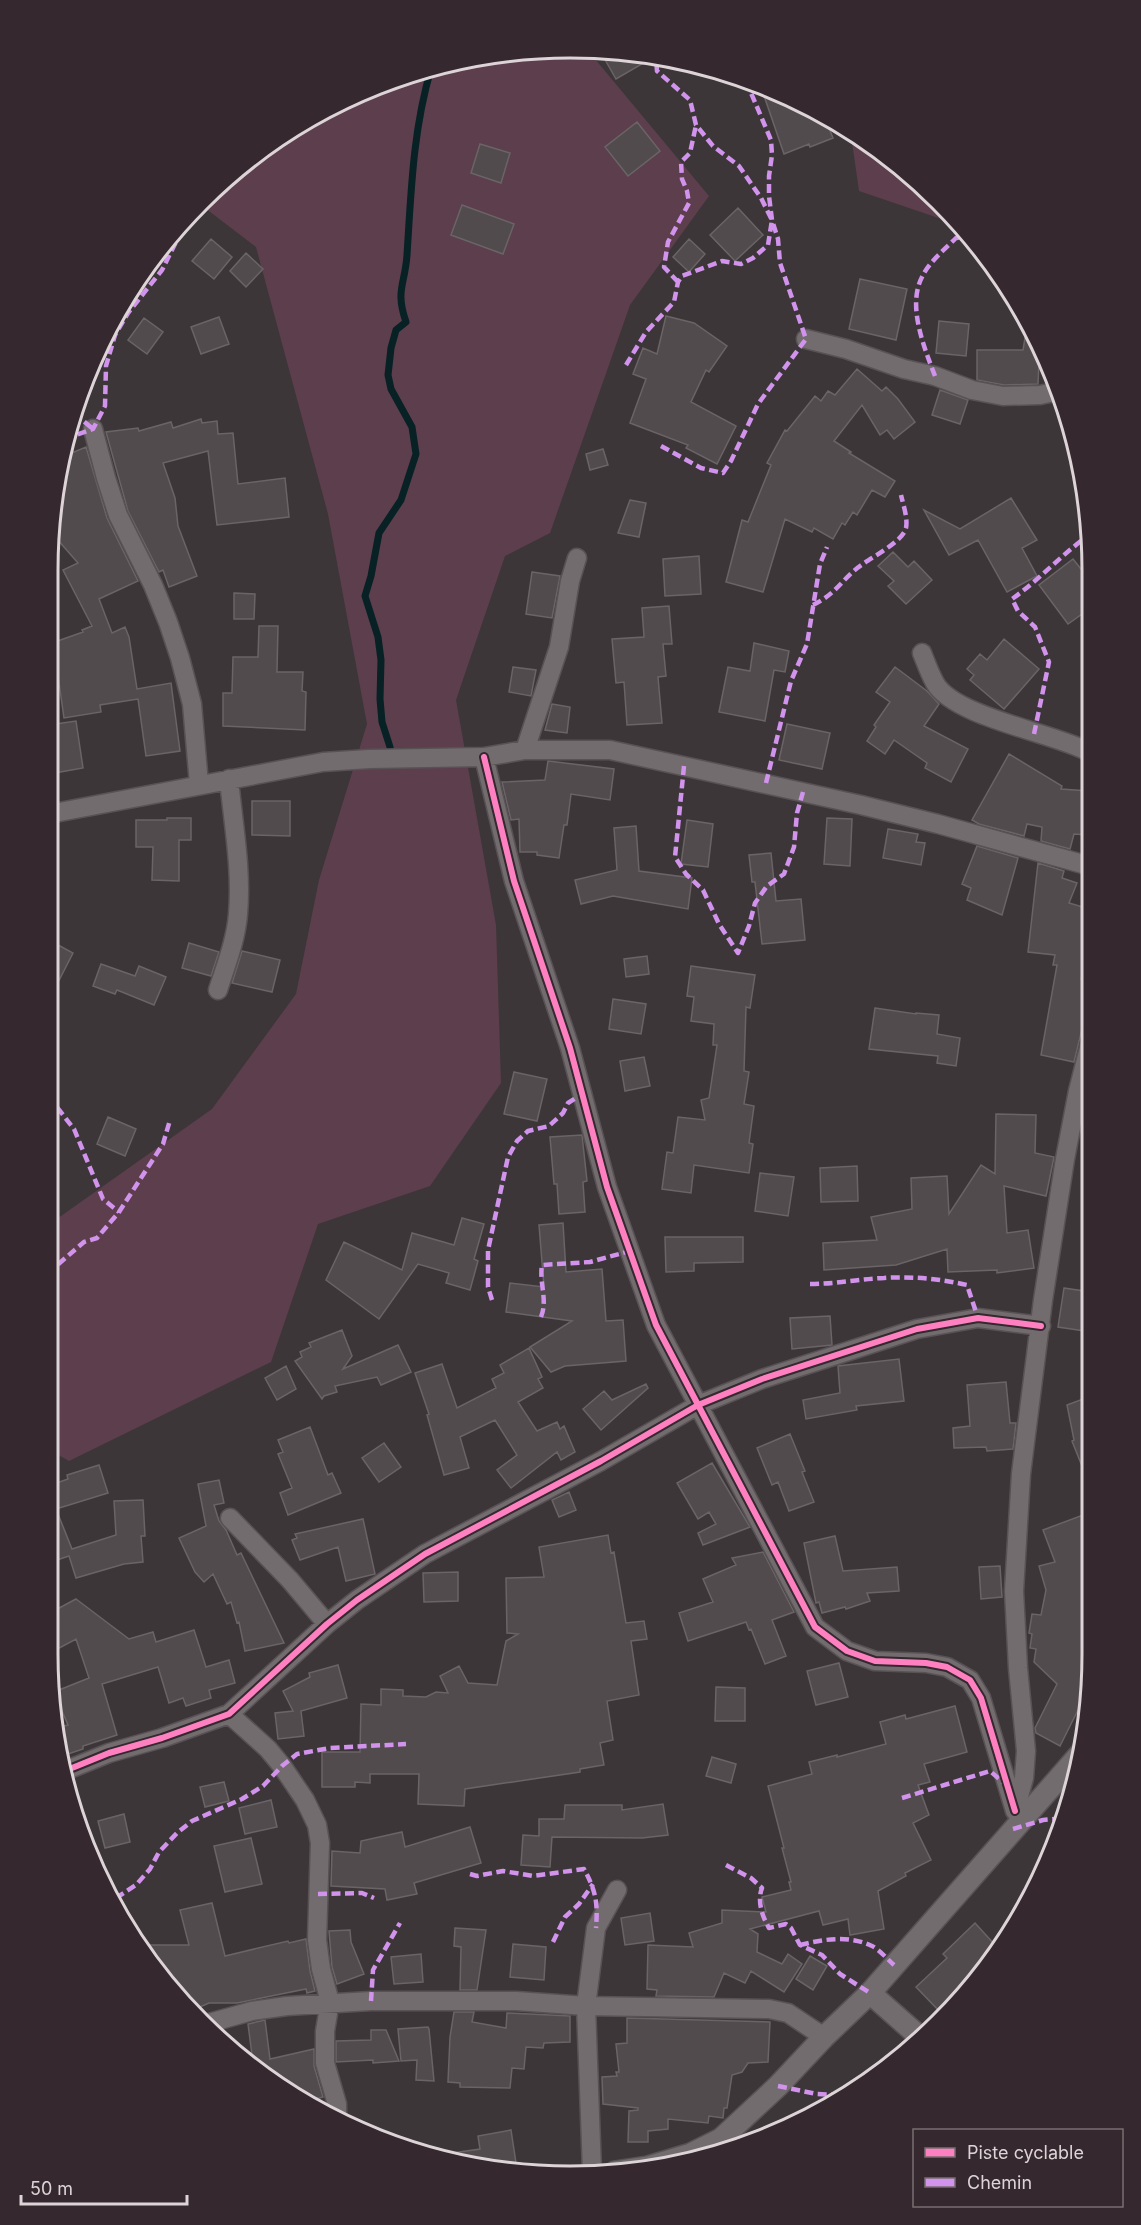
<svg xmlns="http://www.w3.org/2000/svg" width="1141" height="2225" viewBox="0 0 1141 2225" font-family="Inter,sans-serif">
<rect width="100%" height="100%" fill="#3c3639"/>
<path fill="#5d3e4c" d="M593,49L590,53L709,196L630,305L550,533L505,556L456,700L496,925L501,1083L430,1186L318,1224L271,1362L69,1461L48,1449V1221L61,1216L212,1109L296,994L319,880L367,724L328,514L256,247L201,205L226,178L309,118L402,76L502,53Z
M851,135L915,177L959,225L859,191Z"/>
<g fill="none" stroke-linecap="round" stroke-linejoin="round">
<path stroke="#072125" stroke-width="7" d="M390,747L382,722L380,699L381,660L378,637L365,596L371,576L379,533L401,500L416,454L412,427L391,389L388,375L391,348L396,330L406,322C395,290 405,285 407,255C411,193 413,129 431,69"/>
</g>
<path fill="#514b4e" stroke="#6a6466" stroke-width="1.5" d="M599,49H604L654,57L616,79Z
M761,87L801,102L825,118L833,138L810,147L809,144L784,154Z
M637,122L660,151L628,176L605,147Z
M480,144L510,153L501,183L471,173Z
M462,205L514,224L503,254L451,235Z
M738,208L763,235L735,261L710,235Z
M211,239L232,257L214,279L192,261Z
M689,239L705,254L689,272L673,257Z
M246,253L263,269L246,287L230,271Z
M860,279L907,289L896,340L849,329Z
M666,316L694,323L727,346L709,372L706,370L691,402L736,426L717,464L686,448L688,445L630,423L646,379L633,374L643,348L657,354Z
M219,317L229,344L201,354L191,327Z
M144,318L163,332L147,354L128,340Z
M939,321L969,324L966,356L936,353Z
M1027,326L1050,364L1039,362L1038,384L1004,385L977,380V350H1023Z
M857,369L882,391L886,387L898,399L915,422L894,439L887,430L880,435L862,405L834,441L851,452L849,453L895,481L885,497L872,490L857,515L853,512L845,525L842,523L833,539L814,528L812,532L785,519L763,592L726,582L742,520L748,522L771,465L767,463L785,430L787,431L815,396L821,401L828,391L835,395Z
M940,390L968,400L960,424L932,415Z
M201,419L202,423L217,421L218,434L233,433L238,484L285,478L289,517L217,525L208,451L163,463L175,498L178,526L197,576L169,587L163,570L159,572L128,511L106,432L138,428L139,431L171,422L173,428Z
M86,447L107,518L138,581L99,599L112,633L125,627L129,637L137,689L171,683L180,751L146,756L138,699L100,705L101,712L64,718L56,662L49,664V644L83,632L82,630L92,626L63,570L78,563L50,531L62,457Z
M603,449L608,465L590,470L586,454Z
M1011,498L1037,540L1022,548L1037,576L1007,592L978,540L949,555L924,510L960,529Z
M630,500L646,503L639,537L618,533Z
M893,552L908,567L914,561L932,580L906,604L888,586L894,581L878,566Z
M699,556L701,594L665,596L663,559Z
M1073,559L1089,579V609L1068,624L1039,585Z
M532,572L560,576L552,618L526,614Z
M234,593L255,594L254,619H234Z
M669,606L672,644H663L666,676L658,677L662,723L627,725L624,682L616,683L612,639L644,637L642,608Z
M259,626H278L277,672H303L302,691L306,692L305,730L223,726V693H232L233,657H258Z
M1004,639L1039,669L1004,709L970,680L974,675L967,669L980,654L987,660Z
M754,643L789,651L785,672L774,670L765,721L719,712L728,667L750,671Z
M513,667L536,670L531,696L509,692Z
M895,667L927,691L939,704L924,726L968,749L951,782L925,768L927,763L894,740L885,754L867,741L876,727L874,725L890,702L876,692Z
M552,704L570,707L567,733L545,730Z
M76,721L83,768L49,774V725Z
M787,724L830,733L822,769L779,760Z
M1009,754L1062,786L1061,789L1089,791V835L1074,834L1070,849L1041,841L1042,827L1027,824L1024,836L979,824L972,820Z
M548,761L614,769L610,800L571,794L567,825H564L559,858L537,855V852H520L519,819L511,820L502,782L545,780Z
M252,801H290V836L252,835Z
M167,818H191V840H179V881L152,880L153,847H136V820H167Z
M827,818L852,819L850,866L824,864Z
M687,820L713,824L708,867L681,864Z
M636,826L639,871L692,878L688,909L613,896L581,904L575,880L617,870L614,828Z
M888,829L918,834L916,842L925,843L921,865L883,858Z
M977,846L1018,858L1002,915L967,900L971,888L962,884Z
M771,853L776,901L801,899L805,940L762,944L755,882H752L749,855Z
M1038,863L1064,871L1062,878L1077,883L1069,903L1090,909V944L1081,979L1089,981L1082,1029L1074,1062L1041,1055L1057,965H1053L1055,955L1028,952Z
M49,940L73,953L49,1000Z
M189,943L219,952L211,976L182,968Z
M242,951L280,960L272,992L232,983Z
M647,956L649,974L626,977L624,959Z
M101,964L135,976L139,966L166,977L154,1005L117,990L115,994L93,986Z
M691,966L755,975L750,1008L746,1007L744,1071L749,1072L744,1104L754,1106L749,1143L753,1144L749,1173L694,1165L691,1193L662,1189L667,1152L673,1153L678,1117L705,1120L701,1100L709,1098L717,1045H713L714,1024L691,1021L694,997L687,996Z
M613,999L646,1004L641,1034L609,1029Z
M875,1008L916,1014V1013L939,1015L937,1034L960,1038L956,1066L937,1063L938,1056L869,1049Z
M644,1057L650,1086L625,1091L620,1061Z
M514,1072L547,1079L537,1121L504,1114Z
M996,1114L1036,1115L1035,1153L1054,1157L1046,1196L1004,1186L1007,1233L1028,1230L1034,1268L997,1273V1270L948,1272L947,1249L896,1265L824,1270L823,1243L877,1240L871,1217L912,1209L911,1178L947,1176L949,1214L981,1165L995,1174Z
M108,1117L136,1129L125,1156L97,1144Z
M582,1135L587,1181L583,1182L585,1212L559,1214L557,1184H554L550,1137Z
M857,1166L858,1201L821,1202L820,1168Z
M760,1173L794,1177L788,1216L755,1211Z
M462,1218L484,1224L474,1259L478,1261L470,1290L446,1283L449,1273L418,1264L379,1319L326,1280L344,1242L402,1270L412,1233L454,1245Z
M563,1223L566,1272L602,1269L606,1321L623,1320L626,1361L565,1366L551,1372L530,1347L572,1321L506,1312L510,1283L544,1287L539,1225Z
M665,1237H743V1262L694,1263V1271L666,1272Z
M1064,1288L1091,1292V1332L1058,1327Z
M830,1316L832,1345L792,1349L790,1318Z
M342,1330L352,1356L343,1369L398,1345L411,1372L381,1385L377,1377L335,1386L337,1392L324,1396L322,1399L295,1361L302,1357L300,1352L311,1347L309,1343Z
M529,1348L542,1377L538,1379L543,1388L518,1402L537,1431L557,1422L560,1429L564,1426L575,1452L561,1460L557,1452L511,1488L497,1470L517,1455L495,1420L460,1437L469,1468L444,1475L427,1415L429,1414L415,1373L442,1364L457,1408L496,1388L492,1379L504,1373L500,1365Z
M899,1359L904,1401L856,1406L857,1410L806,1419L803,1400L840,1393L838,1366Z
M286,1366L296,1389L277,1400L265,1378Z
M1006,1382L1010,1423H1016L1013,1449L987,1451L986,1447L954,1448L953,1428L970,1426L967,1385Z
M646,1384L648,1388L601,1430L583,1409L604,1391L612,1400Z
M1091,1396V1486H1090L1072,1441L1074,1440L1067,1405Z
M310,1427L328,1475L332,1473L341,1493L288,1515L280,1493L292,1488L278,1454L283,1452L278,1440Z
M790,1434L805,1471L802,1472L814,1502L789,1511L778,1482L772,1485L757,1448Z
M384,1443L401,1467L379,1482L362,1458Z
M712,1463L750,1527L703,1545L698,1533L716,1524L709,1512L698,1519L677,1483Z
M99,1465L108,1493L56,1509L72,1549L116,1535L114,1501L143,1500L145,1536H141L143,1562L124,1564L76,1578L69,1556L48,1563V1486L68,1479L67,1475Z
M219,1480L224,1503L214,1505L219,1521L226,1530L237,1555L241,1553L284,1643L245,1651L239,1622L237,1623L231,1602L227,1604L213,1574L204,1582L195,1572L179,1538L206,1526L198,1484Z
M569,1492L576,1510L559,1517L552,1500Z
M1091,1512L1092,1603L1089,1602L1084,1643L1092,1651V1688L1087,1716L1078,1710L1060,1746L1036,1733L1035,1728L1057,1684L1034,1662L1036,1649L1030,1648L1032,1634L1029,1633L1032,1614L1041,1615L1046,1590L1039,1566L1055,1562L1043,1530Z
M363,1519L375,1574L346,1581L338,1547L300,1560L292,1540L297,1538L295,1534Z
M608,1535L611,1553L614,1552L626,1623L644,1621L647,1639L631,1641L639,1695L607,1701L613,1740L600,1743L604,1765L580,1769V1772L465,1789L464,1806L418,1804L419,1774H370V1783L355,1782V1787H322V1752H360L361,1704L381,1705V1689L403,1690V1696L426,1697L436,1692L448,1693L440,1676L459,1666L468,1683L497,1685L506,1641L518,1634L507,1633L506,1578L544,1577L539,1547Z
M835,1536L843,1571L897,1567L899,1591L867,1593L870,1601L846,1609L845,1607L822,1613L819,1602L816,1603L804,1543Z
M763,1552L794,1612L772,1620L786,1656L765,1664L751,1629L749,1630L746,1622L688,1641L679,1613L713,1602L703,1579L736,1565L732,1558Z
M1000,1566L1002,1597L981,1599L979,1567Z
M458,1572V1601L424,1602L423,1573Z
M76,1599L129,1639L153,1632L156,1642L194,1630L206,1667L229,1660L235,1683L209,1690L211,1698L186,1706L183,1698L169,1703L158,1667L102,1684L117,1735L83,1746V1749L65,1755L60,1727L68,1725L54,1692L89,1678L76,1639L48,1654V1614Z
M839,1663L848,1697L816,1705L807,1671Z
M338,1665L347,1698L301,1711L304,1736L278,1739L275,1713L293,1711L283,1691L310,1677L309,1673Z
M716,1687L745,1688V1721H715Z
M955,1706L967,1752L924,1764L930,1782L918,1785L929,1815L913,1823L931,1860L905,1873L906,1876L878,1891L884,1929L850,1935L848,1919L823,1925L819,1911L750,1929L758,1934L757,1952L782,1964L788,1954L802,1964L784,1992L751,1971L745,1983L724,1973L714,1997L656,1996L657,1990L647,1989L648,1945L693,1947L689,1933L722,1923V1910L766,1912L762,1897L791,1890L789,1882H791L782,1848H784L768,1786L812,1774L809,1762L837,1755V1757L886,1744L880,1722L905,1715L906,1719Z
M712,1757L736,1764L731,1783L706,1776Z
M224,1782L229,1801L205,1807L200,1787Z
M271,1800L277,1827L245,1834L239,1808Z
M663,1804L668,1835L642,1838L552,1837L550,1867L521,1865L523,1835L539,1836V1819H564L565,1805H622V1810Z
M124,1814L130,1842L105,1848L98,1821Z
M470,1827L481,1863L414,1883L417,1894L387,1900L385,1889L331,1886L332,1851L360,1853L361,1841L402,1832L405,1847Z
M251,1838L262,1884L225,1892L214,1846Z
M212,1903L225,1956L288,1941L289,1943L306,1939L310,1971L315,1991L307,1993L306,1989L237,2003H209L195,2009L156,1973L141,1945H189L180,1910Z
M650,1913L654,1941L625,1945L621,1918Z
M975,1923L996,1946L945,2017L916,1987L947,1958L943,1954Z
M455,1928L486,1930L477,1990H460L461,1947L454,1946Z
M350,1930L351,1942L364,1974L337,1984L332,1967L329,1931Z
M513,1944L546,1947L544,1980L510,1977Z
M421,1954L423,1982L394,1984L391,1957Z
M810,1956L827,1966L813,1990L796,1979Z
M454,2012H474L472,2022L506,2028L507,2013L570,2016V2042L544,2043L543,2048L526,2047L524,2069L512,2068L510,2088L460,2087V2083L448,2082L450,2037Z
M627,2018L770,2022L768,2062L748,2063L742,2072L732,2075L727,2108H724L723,2118L709,2116L708,2123L668,2119V2129L648,2131V2142H628L629,2111L638,2110V2108L603,2104L602,2077L617,2076L616,2072H619L616,2044L627,2043Z
M265,2020L270,2059L314,2049V2066L323,2097L305,2102L280,2089L253,2063L248,2024Z
M428,2027L429,2029L434,2081L416,2080L417,2060L401,2061L398,2029Z
M371,2030H386L399,2061L373,2063V2060L336,2062V2041L371,2040Z
M511,2130L516,2163L490,2168L468,2167L431,2156L480,2149L478,2136Z"/>
<g fill="none" stroke-linecap="round" stroke-linejoin="round">
<g stroke="#585255" stroke-width="21">
<path id="minor" d="M806,339L846,349L904,369L935,376L972,390L1003,396L1040,395L1059,391
M93,429L106,478L118,515L153,585L168,622L180,658L192,704L199,784
M922,653C926,663 930,674 935,683C954,717 1054,733 1089,752
M525,750L559,647L570,581L577,558
M484,757L514,881L570,1048L607,1187L656,1325L815,1627L847,1651L875,1661L926,1663L947,1667L970,1680L981,1698L1015,1811
M49,814L323,762L369,759L484,757L525,750H610L861,805L938,824L1090,866
M218,990C226,965 236,940 238,914C242,869 233,823 229,779
M230,1518L290,1580L327,1624
M229,1714L268,1749L282,1766L305,1800L317,1825L320,1843L317,1940L321,1969L330,2002L325,2031V2063L337,2104V2119
M67,1770L109,1753L162,1738L229,1714L327,1624L357,1600L425,1554L601,1461L698,1405L762,1379L917,1329L978,1318L1041,1326
M1015,1811L1024,1778L1026,1751L1018,1668L1014,1591L1021,1474L1043,1300L1065,1159L1078,1091L1090,1044
M209,2023L252,2011L287,2006L371,2001H516L586,2006L769,2009L788,2013L824,2037
M592,2171L586,2006L596,1928L617,1890"/>
</g>
<g stroke="#585255" stroke-width="24">
<path id="tertiary" d="M870,1993L921,2038
M615,2172L648,2167L691,2154L721,2139L778,2086L824,2037L870,1993L1081,1753"/>
</g>
<use href="#minor" stroke="#726c6f" stroke-width="18"/>
<use href="#tertiary" stroke="#726c6f" stroke-width="21"/>
<path stroke="#d193ec" stroke-width="4.5" stroke-dasharray="9 4.5" stroke-linecap="butt" d="M678,282L664,267L668,242L689,203L687,191L682,179L681,162L690,153L696,125
M626,365L646,332L674,302L678,282L682,276L722,261L741,264L753,258L768,245L772,220L761,198L739,166L713,146L696,125L690,100L657,71L656,58
M935,376C924,347 907,306 922,277C929,262 945,249 956,238L970,237
M74,413L93,429
M65,439L93,429L105,406L106,366L115,335L128,313L162,270L188,218
M661,446L701,468L723,473L731,461L758,404L806,339L780,263L778,239L772,220L769,196V176L772,155L771,140L746,81
M813,605C838,593 843,577 863,564C874,556 903,541 906,528C908,518 903,504 901,495
M1034,734L1049,662L1035,627L1018,611L1012,599C1039,580 1061,555 1089,535
M684,766L675,857L686,874L703,890L719,924L738,953L749,926L755,903L767,886L784,874L794,847L797,813L803,792
M766,783L791,681L807,644L820,564L827,547
M49,1097L74,1129L103,1199L119,1212
M48,1273L84,1242L97,1238L119,1212L163,1144L170,1120
M810,1284C836,1284 859,1279 884,1278C913,1276 940,1279 967,1285L978,1318
M492,1300L488,1287V1250L508,1157L517,1141L528,1131L549,1126L563,1113L568,1103L582,1094
M541,1317C548,1300 539,1283 542,1265L590,1262L630,1251
M902,1798L990,1771L1005,1784
M1013,1829L1043,1820L1064,1818
M726,1865L751,1878L762,1888C757,1901 762,1916 769,1928L786,1924L791,1928L800,1945L822,1955L840,1974L870,1993
M470,1874L477,1876L503,1871L533,1876L584,1869C596,1891 598,1903 596,1928
M318,1894L362,1893L374,1898
M116,1898L136,1885L150,1869L159,1852L177,1833L192,1821L242,1799L263,1786L282,1766L297,1754L330,1748L406,1744
M553,1942L565,1917L579,1904L593,1884
M800,1945C824,1939 849,1935 872,1946C880,1950 887,1959 894,1965
M371,2001L373,1970L400,1923
M778,2086L817,2094L841,2095"/>
<g stroke="#35282e" stroke-width="10">
<path id="cycleway" d="M484,757L514,881L570,1048L607,1187L656,1325L815,1627L847,1651L875,1661L926,1663L947,1667L970,1680L981,1698L1015,1811
M67,1770L109,1753L162,1738L229,1714L327,1624L357,1600L425,1554L601,1461L698,1405L762,1379L917,1329L978,1318L1041,1326"/>
</g>
<use href="#cycleway" stroke="#ff80c0" stroke-width="6"/>
</g>
<path d="M0 0H1141V2225H0ZM570 58H570A512 512 0 0 1 1082 570V1654A512 512 0 0 1 570 2166H570A512 512 0 0 1 58 1654V570A512 512 0 0 1 570 58Z" fill="#35282e" fill-rule="evenodd"/>
<path fill="none" stroke="#ddd4d8" stroke-width="3" d="M570 58H570A512 512 0 0 1 1082 570V1654A512 512 0 0 1 570 2166H570A512 512 0 0 1 58 1654V570A512 512 0 0 1 570 58Z"/>
<rect x="913" y="2129" width="210" height="78" fill="#35282e" stroke="#786d72" stroke-width="1.5"/>
<rect x="925" y="2148" width="30" height="9" fill="#ff80c0" stroke="#786d72" stroke-width="1.5"/>
<text x="967" y="2159" font-size="18" fill="#ddd4d8">Piste cyclable</text>
<rect x="925" y="2178" width="30" height="9" fill="#d193ec" stroke="#786d72" stroke-width="1.5"/>
<text x="967" y="2189" font-size="18" fill="#ddd4d8">Chemin</text>
<path d="M21 2195v9h166v-9" fill="none" stroke="#ddd4d8" stroke-width="3"/>
<text x="30" y="2195" font-size="18" fill="#ddd4d8" stroke="#35282e" stroke-width="4.5" paint-order="stroke">50 m</text>
</svg>
